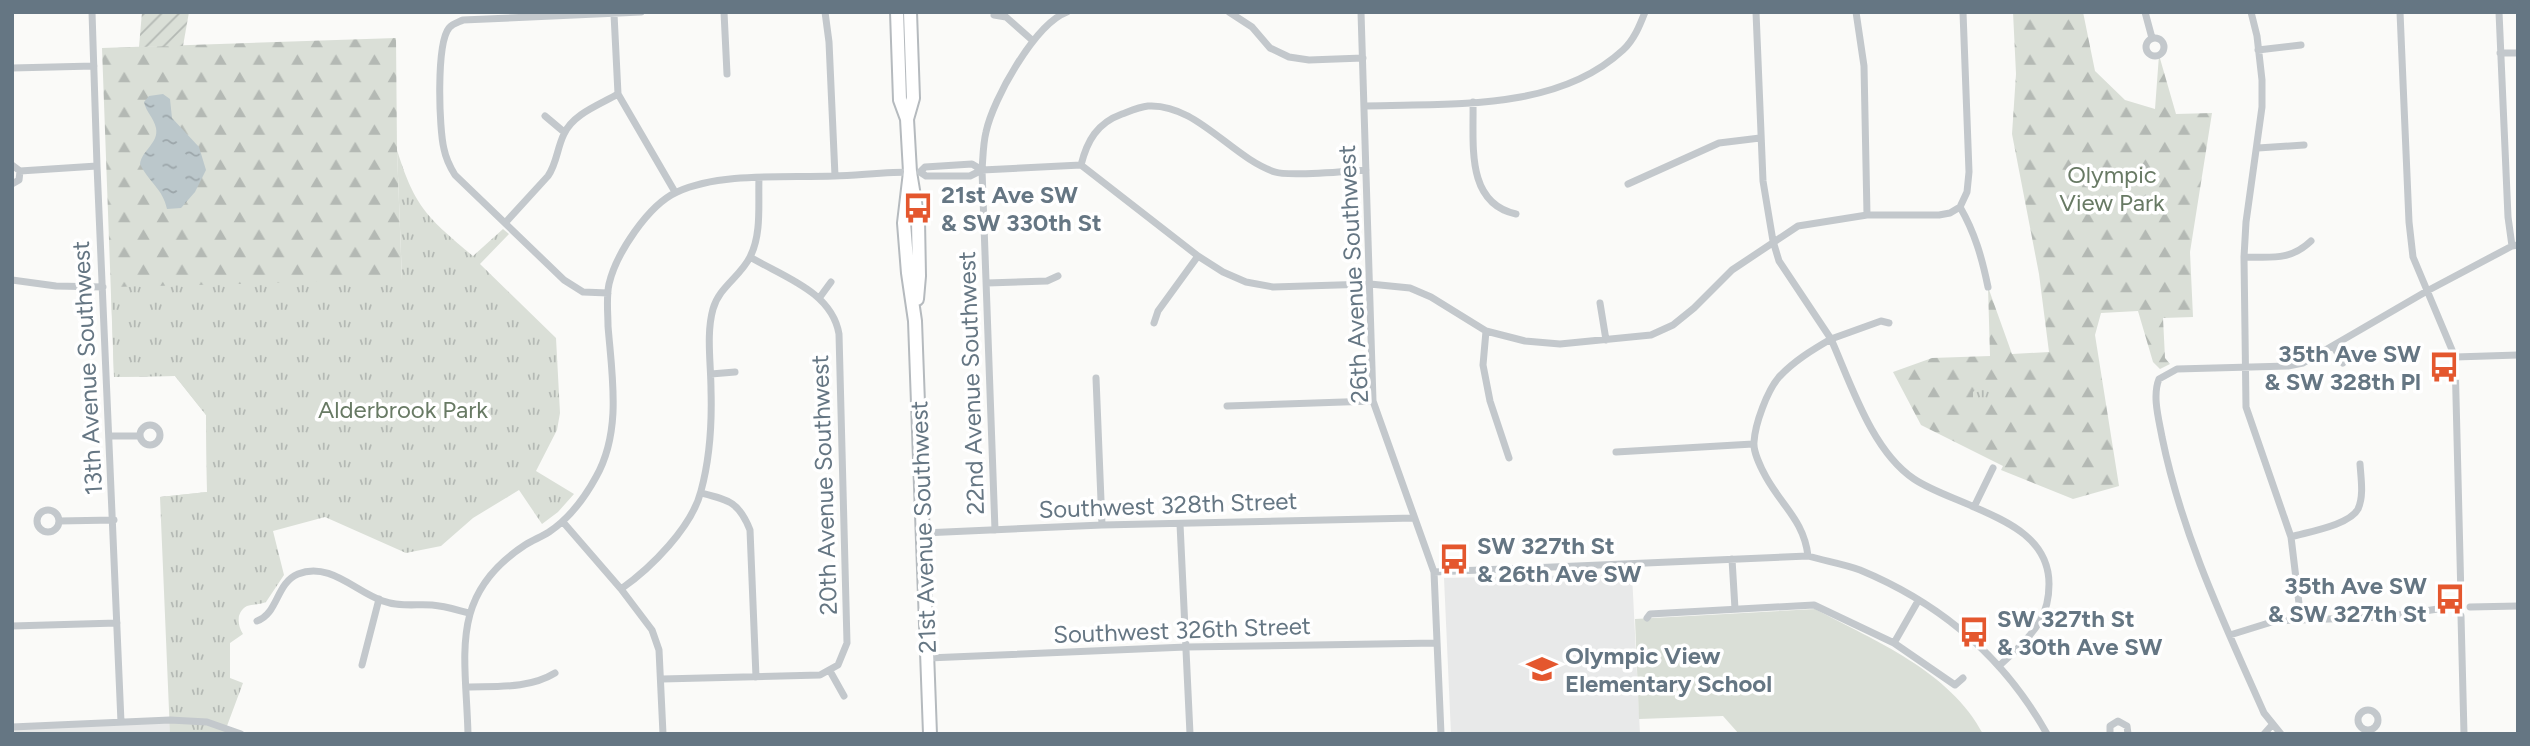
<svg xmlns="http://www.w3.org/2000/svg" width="2530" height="746" viewBox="0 0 2530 746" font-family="Figtree,sans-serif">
<defs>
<pattern id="forest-firs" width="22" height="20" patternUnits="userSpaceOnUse" patternTransform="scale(1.75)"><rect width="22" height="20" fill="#dadfd7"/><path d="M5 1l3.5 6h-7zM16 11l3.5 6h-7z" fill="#b4b9b4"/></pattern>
<pattern id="park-tufts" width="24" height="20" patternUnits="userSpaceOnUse" patternTransform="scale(1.75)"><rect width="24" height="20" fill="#dadfd7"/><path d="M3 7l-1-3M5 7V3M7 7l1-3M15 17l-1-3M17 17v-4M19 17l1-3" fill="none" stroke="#b4b9b4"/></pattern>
<pattern id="garden-furrows" width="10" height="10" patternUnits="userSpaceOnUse" patternTransform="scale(1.75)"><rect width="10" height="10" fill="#dadfd7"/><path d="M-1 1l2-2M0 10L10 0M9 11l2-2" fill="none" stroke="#b4b9b4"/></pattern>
<pattern id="water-ripples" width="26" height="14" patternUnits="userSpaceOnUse" patternTransform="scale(1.75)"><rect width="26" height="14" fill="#bbc7cb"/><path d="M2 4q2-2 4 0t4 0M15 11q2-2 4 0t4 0" fill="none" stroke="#9ca6aa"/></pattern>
</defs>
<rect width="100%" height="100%" fill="#fafaf8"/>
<path fill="#e8e9e9" d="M1632,574L1640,734H1451L1444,578Z
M170,720V734H12V727Z"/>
<path fill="#dadfd7" d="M1815,609C1875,641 1950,671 1983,734H1739L1723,716L1639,719L1635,619Z"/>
<path fill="url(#forest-firs)" d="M2013,12H2083L2095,71L2125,100L2155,109L2159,55L2176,114L2212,113L2190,252L2193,317L2163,318L2165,358L2170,364L2160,369L2153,362L2138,311L2101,313L2095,335L2119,486L2073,499L2001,470L2003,466L1921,425L1893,372L1932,358L1990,356L1988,287L2012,354L2049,352L2039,274L2012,134L2016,74Z
M396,38L397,150L402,280L296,500L160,497L207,492L206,415L175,376L114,377L102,48Z"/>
<path fill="url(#park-tufts)" d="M397,150C415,208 428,218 473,256L503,229L509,234L480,264L556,338L560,413L557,430L536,471L574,494L558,512L542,524L519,490L473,518L441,546L406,553L325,517L273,531L284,575L266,602C260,605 252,604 247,606C236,612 237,625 243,634L230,643V678L243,683L224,734H170L160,497L207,492L206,415L175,376L114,377L111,287L402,280Z
M1996,381L1998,399L1973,401V392L1983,382Z"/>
<path fill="url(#garden-furrows)" d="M142,12H189L183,46L139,47Z"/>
<path fill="url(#water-ripples)" d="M163,94L170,99L172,118L199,147L206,170L195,192L181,208L167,209C163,189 148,181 140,164C142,150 159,143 156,128C154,118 146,112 144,102L149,96Z"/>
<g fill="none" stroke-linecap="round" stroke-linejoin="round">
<g stroke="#b5babe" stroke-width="16">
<path id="primary" d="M897,12L900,100L907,119
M910,12L913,98L907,119L910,172L918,220L919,276L917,299
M910,172L904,223L908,273L915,321L930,734"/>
</g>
<path stroke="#c3c8cc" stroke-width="7" d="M92,12L97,166L121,722
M724,12L727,74
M825,12L829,42L835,176
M1229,12L1252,27L1270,48L1289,57L1309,60L1363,58
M1361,12L1373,401L1434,572L1441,734
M1756,12L1763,181L1773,241L1779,261L1831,339C1812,350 1794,361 1779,377C1767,391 1755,424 1754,442C1753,451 1761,468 1766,477C1782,506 1804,521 1808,556
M1856,12L1864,66L1867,215
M1963,12L1969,172L1967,192L1960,207C1975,233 1982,258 1988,287
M2145,12L2152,38
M2251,12L2257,36L2262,80V107L2246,222L2244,257L2246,407L2291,537L2301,620
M2400,12L2409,222L2413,257L2455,357L2461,598
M2499,12L2508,217L2512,246
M614,14L618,94L675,192
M994,15L1006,17L1032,40
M2146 47a9 9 0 1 1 18 0a9 9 0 1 1-18 0Z
M2258,50L2301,45
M2500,53H2518
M12,68L94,66
M1473,102C1474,143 1465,203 1516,214
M1365,106C1450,103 1556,112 1623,50C1634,40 1640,25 1645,12
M545,116L564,132
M2258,148L2304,145
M12,165L20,171L97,166
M1081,165C1087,141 1097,123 1122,114C1130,111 1139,107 1148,106C1196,103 1232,158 1275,172C1289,177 1347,171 1366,170
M982,170L972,164L925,167L920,172L926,176H970L982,170L1081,165L1198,256L1223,272L1246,282L1273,287L1370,284L1410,288L1431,297L1486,331L1525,341L1560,344L1651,335L1673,325L1694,308L1732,270L1798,226L1867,215H1939L1950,213L1960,207
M12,184L19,180L20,171
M1628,184L1719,143L1760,138
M505,223L548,176C557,163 557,148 564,134C573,114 599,105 618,94
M2244,257C2271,257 2290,261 2311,241
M12,280L56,286L103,287
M987,283L1047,281L1058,276
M608,293L583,292L564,280L455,175C450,167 446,159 444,149C439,129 436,44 449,28C452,24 459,22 463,20L641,12
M820,297L831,282
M1600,303L1606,340
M1154,323L1158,311L1198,256
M1889,323L1881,321L1831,339C1851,384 1872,451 1914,479C1932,491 1955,498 1974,507
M1486,331L1483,365L1490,401L1509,458
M2334,347L2343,363
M2455,357L2518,355
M711,374L735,372
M1096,378L1102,525
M1227,406L1373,401
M140 435a10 10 0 1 1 20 0a10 10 0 1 1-20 0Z
M109,436H139
M1616,452L1753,444
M1993,468L1974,507C2009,522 2049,540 2049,584C2049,597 2047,609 2040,621C2030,638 2014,652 2000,665
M701,493C729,500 739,502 750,530L756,677
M37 521a11 11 0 1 1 22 0a11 11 0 1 1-22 0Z
M59,521L114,520
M563,522L621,589L652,630L659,650L663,734
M1180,524L1190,734
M995,530L982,170C983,158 983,144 986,132C993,99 1035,24 1067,12
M923,533L1102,525L1414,518
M2291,537C2307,532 2350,525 2358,509C2364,496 2361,479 2360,464
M1732,559L1735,609
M1434,572L1808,556C1825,561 1844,564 1860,570C1942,604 2004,657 2047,734
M621,589C651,568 692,527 701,491C710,458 712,423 711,390C711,364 706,334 713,309C719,287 740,277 750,257C762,234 758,203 759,178
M2470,607L2518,606
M2043,616L2065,625
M2461,616L2464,734
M1647,618L1650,614L1814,605L1894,643L1955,685L1963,678
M257,621C278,614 276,583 298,574C329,561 356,592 383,601C398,607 416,604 432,605C445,606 457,610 469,613
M12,626L117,623
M2230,635L2275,621L2385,617L2451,607
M1894,643L1918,601
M928,658L1186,647L1437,643
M362,665L379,599
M830,671L844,696
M662,679L820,675L838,665L847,643L839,334C832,292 784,277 750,257
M467,687C496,686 529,689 555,673
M2358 720a10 10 0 1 1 20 0a10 10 0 1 1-20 0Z
M12,727L170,720L207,722L241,734
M468,734C466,655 448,595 525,545C533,540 541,537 549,532C570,518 584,499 596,477C622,431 612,376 608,326C608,312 606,298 609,284C616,254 648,205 677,192C721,172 786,178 834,176C860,175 887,172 913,172
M2110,734V726L2118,721L2127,726L2128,734
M2264,734L2272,725
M2281,734L2264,713C2224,623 2182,535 2162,437C2159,420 2152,396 2159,379L2177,369L2288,366L2303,363L2427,291L2512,246L2518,245"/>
<use href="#primary" stroke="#fff" stroke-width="12"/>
</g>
<defs>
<g id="bus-bare" transform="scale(2.415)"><path d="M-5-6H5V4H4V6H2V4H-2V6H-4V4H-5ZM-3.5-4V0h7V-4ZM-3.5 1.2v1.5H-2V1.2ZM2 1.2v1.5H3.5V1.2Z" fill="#e4572e" stroke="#fff" stroke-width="2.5" paint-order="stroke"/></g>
<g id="school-bare" transform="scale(2.415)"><path d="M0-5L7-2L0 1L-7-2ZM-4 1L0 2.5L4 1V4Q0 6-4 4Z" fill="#e4572e" stroke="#fff" stroke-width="2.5" paint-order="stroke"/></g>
</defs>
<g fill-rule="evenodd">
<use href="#bus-bare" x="918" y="208"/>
<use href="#bus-bare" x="2444" y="367"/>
<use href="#bus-bare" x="1454" y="559"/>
<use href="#bus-bare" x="2450" y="599"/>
<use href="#bus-bare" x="1974" y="632"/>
<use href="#school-bare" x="1542" y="669"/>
</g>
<g text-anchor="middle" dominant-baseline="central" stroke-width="7" stroke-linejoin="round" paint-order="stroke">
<g font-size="24" fill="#687a64" stroke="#fff">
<text x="2112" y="174">Olympic<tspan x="2112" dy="28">View Park</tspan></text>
<text x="403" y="409">Alderbrook Park</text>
</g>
<g font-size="24" font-weight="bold" fill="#657683" stroke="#fff" text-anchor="start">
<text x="941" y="194">21st Ave SW<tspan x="941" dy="28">&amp; SW 330th St</tspan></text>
<text x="2421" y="353" text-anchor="end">35th Ave SW<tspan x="2421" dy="28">&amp; SW 328th Pl</tspan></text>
<text x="1477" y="545">SW 327th St<tspan x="1477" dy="28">&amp; 26th Ave SW</tspan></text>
<text x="2427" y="585" text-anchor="end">35th Ave SW<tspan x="2427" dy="28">&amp; SW 327th St</tspan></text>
<text x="1997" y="618">SW 327th St<tspan x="1997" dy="28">&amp; 30th Ave SW</tspan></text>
<text x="1565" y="655">Olympic View<tspan x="1565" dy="28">Elementary School</tspan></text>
</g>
<g font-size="24" fill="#657683" stroke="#fff">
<text transform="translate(1353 274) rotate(-93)">26th Avenue Southwest</text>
<text transform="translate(87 368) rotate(-93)">13th Avenue Southwest</text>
<text transform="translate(971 383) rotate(-92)">22nd Avenue Southwest</text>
<text transform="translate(824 485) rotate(-92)">20th Avenue Southwest</text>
<text transform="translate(1168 505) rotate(-2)">Southwest 328th Street</text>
<text transform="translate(923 527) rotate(-92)">21st Avenue Southwest</text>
<text transform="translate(1182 630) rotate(-2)">Southwest 326th Street</text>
</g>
</g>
<rect width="2530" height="746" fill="none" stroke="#657683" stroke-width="28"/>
</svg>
